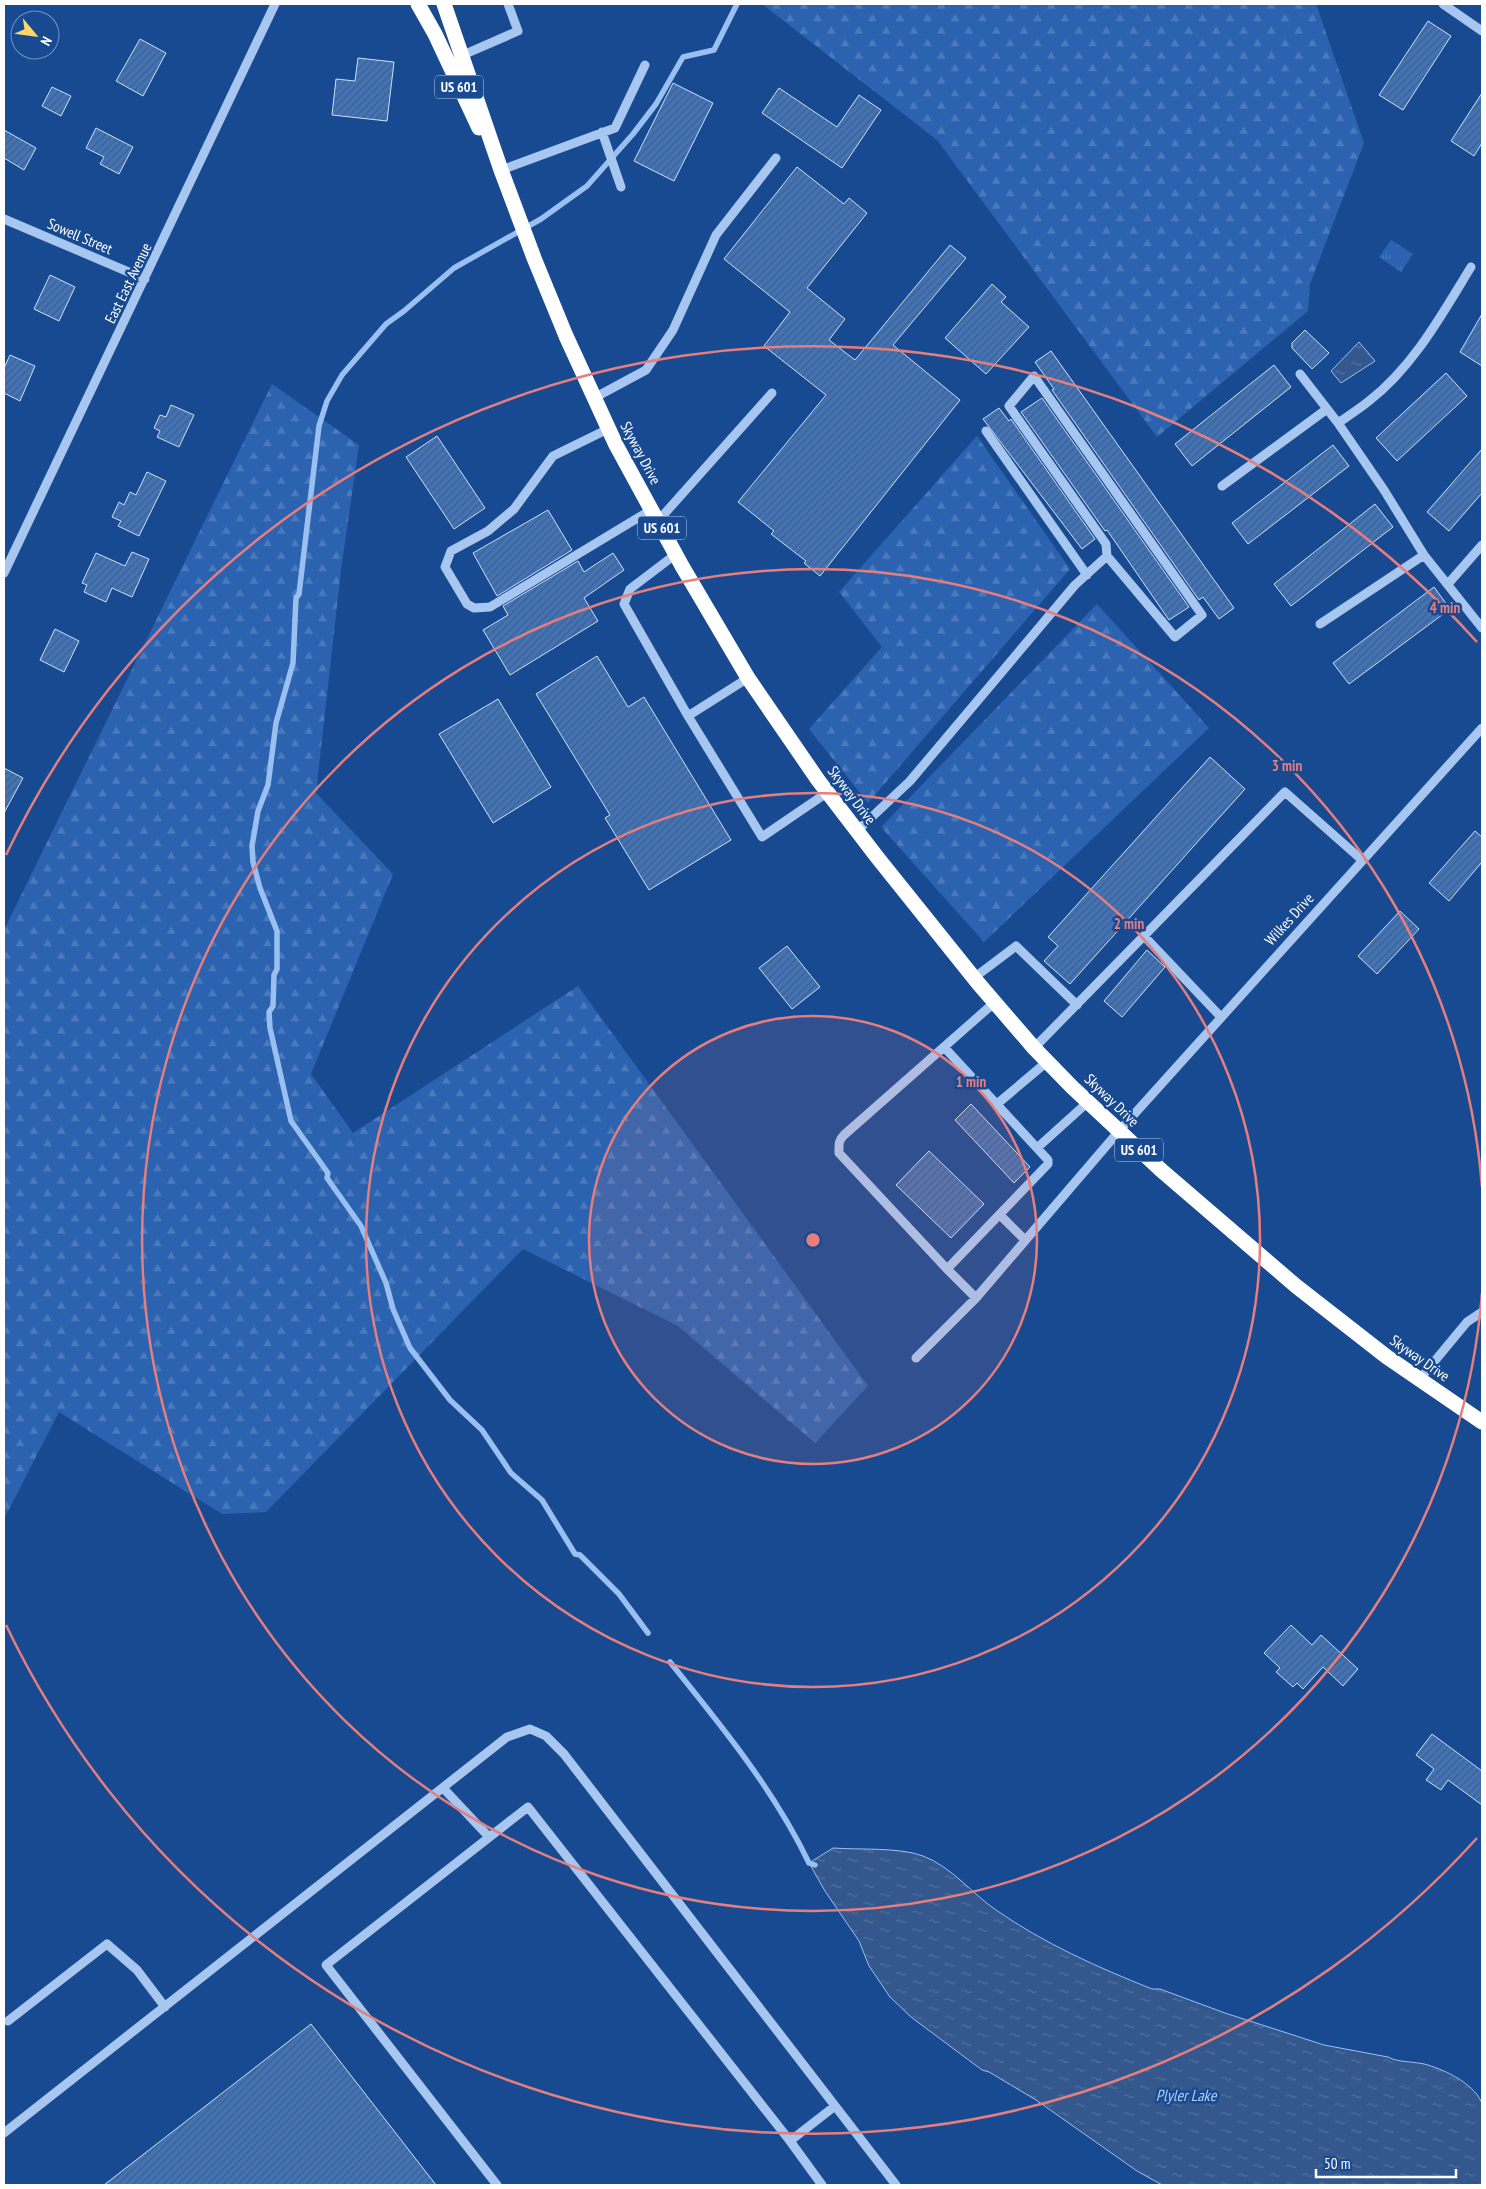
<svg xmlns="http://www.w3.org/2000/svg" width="1486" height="2189" viewBox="0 0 1486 2189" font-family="'PT Sans Narrow',sans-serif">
<defs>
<pattern id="forest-firs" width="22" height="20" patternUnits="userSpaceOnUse" patternTransform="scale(1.25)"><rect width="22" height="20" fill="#2b63b0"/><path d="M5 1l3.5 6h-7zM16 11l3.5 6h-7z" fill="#4b7abc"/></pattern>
<pattern id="park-tufts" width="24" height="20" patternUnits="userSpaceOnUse" patternTransform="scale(1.25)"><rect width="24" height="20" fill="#2b63b0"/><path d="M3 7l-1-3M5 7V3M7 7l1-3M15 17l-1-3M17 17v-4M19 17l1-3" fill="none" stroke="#4b7abc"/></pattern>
<pattern id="water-ripples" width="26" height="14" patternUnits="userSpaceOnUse" patternTransform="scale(1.25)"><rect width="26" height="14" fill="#34588d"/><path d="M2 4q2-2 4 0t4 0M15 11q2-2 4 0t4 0" fill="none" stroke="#52719e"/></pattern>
<pattern id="building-hatch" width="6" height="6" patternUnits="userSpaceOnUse" patternTransform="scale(1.25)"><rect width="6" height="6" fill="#4173b9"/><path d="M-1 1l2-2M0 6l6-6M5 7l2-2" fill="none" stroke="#475e7d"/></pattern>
</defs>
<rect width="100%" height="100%" fill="#184a92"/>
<path fill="url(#forest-firs)" d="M762,4H1316L1364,143L1310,284L1308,311L1157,437L937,140Z
M272,384L359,445L341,570L316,793L393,874L311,1074L353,1133L578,986L868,1386L815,1443L678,1326L523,1249L266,1512L222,1514L59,1412L4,1519V930Z
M977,436L1070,569L868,803L809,729L882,647L839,592Z
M1097,604L1209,728L984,942L881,827Z"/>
<path fill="url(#park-tufts)" d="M1391,240L1413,254L1401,272L1379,257Z"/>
<path fill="url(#water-ripples)" stroke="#9ac0f2" d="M1359,342L1375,361L1341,383L1331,371Z
M833,1848C858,1850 900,1847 923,1856C952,1867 971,1893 996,1910C1045,1944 1097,1967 1152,1989H1160L1225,2013L1324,2045L1388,2057C1399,2063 1415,2061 1428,2065C1447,2071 1472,2083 1481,2101C1485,2108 1482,2172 1482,2185H1162L1137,2171L1036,2100L989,2072L982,2070L911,2017L890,1997L869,1966L859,1941L825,1891L809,1863Z"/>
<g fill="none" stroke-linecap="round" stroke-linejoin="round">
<path stroke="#9ac0f2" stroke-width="5.5" d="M648,1633L619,1594L580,1555L575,1554L542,1500L511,1473L482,1430L450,1400L410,1348L393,1309L386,1283L361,1226L327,1178L328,1173L291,1121L270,1028L269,1012L273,1006L274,975L277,969V931L260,888L253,862L252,846L258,811L268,785L276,723L293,663L296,598L299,594L319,426L327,401L342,375L386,324L404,311L454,268L541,219L587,186L633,134L656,104L683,57L714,50L737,4
M670,1662C721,1725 774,1790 809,1863L815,1865"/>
</g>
<path fill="url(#building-hatch)" stroke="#cee1fb" d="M1428,21L1451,36L1403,110L1379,95Z
M140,39L166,53L143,96L116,81Z
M358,58L394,62L387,121L332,115L336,79L355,81Z
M673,83L713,103L674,181L634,161Z
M52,87L71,96L61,116L42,106Z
M779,88L837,127L859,95L881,110L842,168L762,113Z
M1482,93V143L1474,156L1451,141Z
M96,128L133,147L119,174L100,164L104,157L86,148Z
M4,130L36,148L24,170L4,158Z
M797,167L844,204L849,198L867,213L807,288L845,319L829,340L855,360L950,245L966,258L893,345L960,400L820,576L804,563L806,561L771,534L774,531L738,502L826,395L764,346L790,312L724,259Z
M50,275L75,287L59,321L34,309Z
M992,284L1006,297L1001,302L1029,327L986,374L945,338Z
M1482,314V366L1460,352Z
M1305,330L1329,353L1312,369L1292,348V343Z
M1051,351L1234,608L1219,619L1203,597L1199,600L1052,390L1054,389L1035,362Z
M10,355L35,366L20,401L4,393V368Z
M1274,365L1291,387L1192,466L1175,444Z
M1446,373L1467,396L1397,461L1376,438Z
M1042,398L1189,607L1169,620L1107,530L1105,531L1021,412Z
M171,405L194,415L179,447L157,437L160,431L154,428L160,415L166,417Z
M999,408L1009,421L1011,419L1095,539L1082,549L983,419Z
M437,436L485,508L454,529L406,457Z
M1333,445L1349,466L1248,544L1232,523Z
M1482,449V493L1449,531L1427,512Z
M147,472L166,481L139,536L118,526L121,521L112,517L119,502L124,505L130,492L136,495Z
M1375,504L1393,527L1291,606L1274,584Z
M548,510L572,550L497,596L473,553Z
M132,552L149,559L132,597L112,588L106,602L84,592L87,585L82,583L96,553L125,566Z
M613,553L624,570L584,598L598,621L510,675L483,630L508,615L503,606L578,561L584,572Z
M1434,587L1450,609L1349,684L1333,663Z
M55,629L79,641L64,672L40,660Z
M597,656L628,707L644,697L731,840L649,890L605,818L610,815L536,694Z
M498,699L551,787L493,823L439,734Z
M1210,757L1245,789L1070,984L1044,961L1058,946L1048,937Z
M4,768L23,778L4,813Z
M1475,831L1482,837V862L1449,901L1429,883Z
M1400,911L1419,929L1377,974L1358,956Z
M787,946L820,987L792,1009L759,968Z
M1147,950L1165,967L1122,1017L1104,1001Z
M971,1104L1030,1167L1014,1183L955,1120Z
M929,1151L984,1204L951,1238L896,1185Z
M1291,1625L1312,1645L1321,1635L1358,1669L1343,1686L1323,1667L1303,1689L1297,1683L1293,1687L1276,1672L1280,1668L1264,1653Z
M1432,1734L1482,1771V1805L1448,1780L1441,1790L1426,1780L1434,1769L1416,1755Z
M311,2024L436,2185H104Z"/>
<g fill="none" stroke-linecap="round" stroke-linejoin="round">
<path stroke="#a7c6f0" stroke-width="9" d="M1443,4L1482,31
M463,55L518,31L508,4
M602,132L621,187
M501,170L615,128L645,65
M4,219L145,279
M1300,374L1338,423L1384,490L1424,555L1482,628
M594,398L646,370L673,330L716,235L776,158
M1338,423C1348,416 1359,409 1369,401C1414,366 1442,314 1471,267
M608,429L553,456L514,509L488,531L451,551L445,567L467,604L474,608L490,607L651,510
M986,431L1087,575
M1222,486L1327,409
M658,521L772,393
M676,554L630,589L624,604L688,716L762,837L828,792
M4,573L275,4
M1448,584L1482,545
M1320,624L1424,555
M688,716L748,678
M857,831L910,781L1075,585L1107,556L1175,637L1202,615L1034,376L1009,406L1106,544L1107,556
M1144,936L1220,1016
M975,977L1016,946L1077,1005
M944,1047L1048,1160V1164L947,1269L839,1153C839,1145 838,1141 844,1135L995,1002
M1034,1048L1285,792L1362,860
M997,1104L1048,1061
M1037,1148L1088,1102
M1000,1215L1025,1240
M947,1269L976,1298
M916,1358L976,1298L1119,1131L1482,728
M1419,1380L1467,1322L1482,1312
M444,1789L489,1837
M8,2021L107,1944L137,1970L165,2007
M4,2133L507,1737L530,1729L546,1736L564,1754L896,2185
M790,2141L835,2106
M497,2185L326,1965L528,1807L790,2141L822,2185"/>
<path stroke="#fff" stroke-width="15" d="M418,4L435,34L479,128
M444,4L501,170L534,258L566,336L616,445L682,566L748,678L818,780L877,857L978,983L1034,1048L1072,1087L1161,1170L1296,1286L1387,1357L1482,1422"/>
</g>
<circle cx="813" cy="1240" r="224" fill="#e67e7e" fill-opacity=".12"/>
<g fill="none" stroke="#e67e7e" stroke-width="2.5">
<circle cx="813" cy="1240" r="224"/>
<circle cx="813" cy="1240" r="447"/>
<path d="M1482 1293A671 671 0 1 1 1482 1187"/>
<path d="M1477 1838A894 894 0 0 1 6 1625M6 855A894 894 0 0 1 1477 642"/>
</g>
<g text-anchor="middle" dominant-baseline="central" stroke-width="5" stroke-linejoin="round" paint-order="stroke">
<g fill="#184a92" stroke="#bac9de" stroke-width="1">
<rect x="435" y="75.5" width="48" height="23" rx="4"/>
<rect x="638" y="516.5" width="48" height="23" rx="4"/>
<rect x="1115" y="1138.5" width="48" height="23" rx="4"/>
</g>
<g font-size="14" font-weight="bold" fill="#fff">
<text x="459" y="87">US 601</text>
<text x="662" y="528">US 601</text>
<text x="1139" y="1150">US 601</text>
</g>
<g font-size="15" fill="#fff" stroke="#184a92">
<text transform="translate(80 236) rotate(23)">Sowell Street</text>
<text transform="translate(128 283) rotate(-64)">East East Avenue</text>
<text transform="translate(641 453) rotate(62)">Skyway Drive</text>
<text transform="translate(852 795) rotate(53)">Skyway Drive</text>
<text transform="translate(1289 919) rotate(-48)">Wilkes Drive</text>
<text transform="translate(1112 1100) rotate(44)">Skyway Drive</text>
<text transform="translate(1420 1358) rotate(35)">Skyway Drive</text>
</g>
<g font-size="16" font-style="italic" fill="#b3d0f6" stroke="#184a92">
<text x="1186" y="2095">Plyler Lake</text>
</g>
</g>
<circle cx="813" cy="1240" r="8" fill="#e67e7e" stroke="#184a92" stroke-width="2.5"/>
<g font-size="15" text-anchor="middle" font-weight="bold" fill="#e67e7e" stroke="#184a92" stroke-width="5" stroke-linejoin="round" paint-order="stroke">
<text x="1445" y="613">4 min</text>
<text x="1287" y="771">3 min</text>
<text x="1129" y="929">2 min</text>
<text x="971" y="1087">1 min</text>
</g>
<rect width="1486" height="2189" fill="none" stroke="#ffffff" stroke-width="10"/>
<g transform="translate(35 35) rotate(119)"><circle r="24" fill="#184a92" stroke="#7492be"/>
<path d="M0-4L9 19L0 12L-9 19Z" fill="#ffd766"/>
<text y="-8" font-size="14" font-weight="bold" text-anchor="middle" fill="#ffffff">N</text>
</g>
<path d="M1316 2169v8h140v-8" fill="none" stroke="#ffffff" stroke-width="2.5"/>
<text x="1324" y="2169" font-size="15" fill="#ffffff" stroke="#184a92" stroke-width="4" paint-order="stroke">50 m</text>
</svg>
